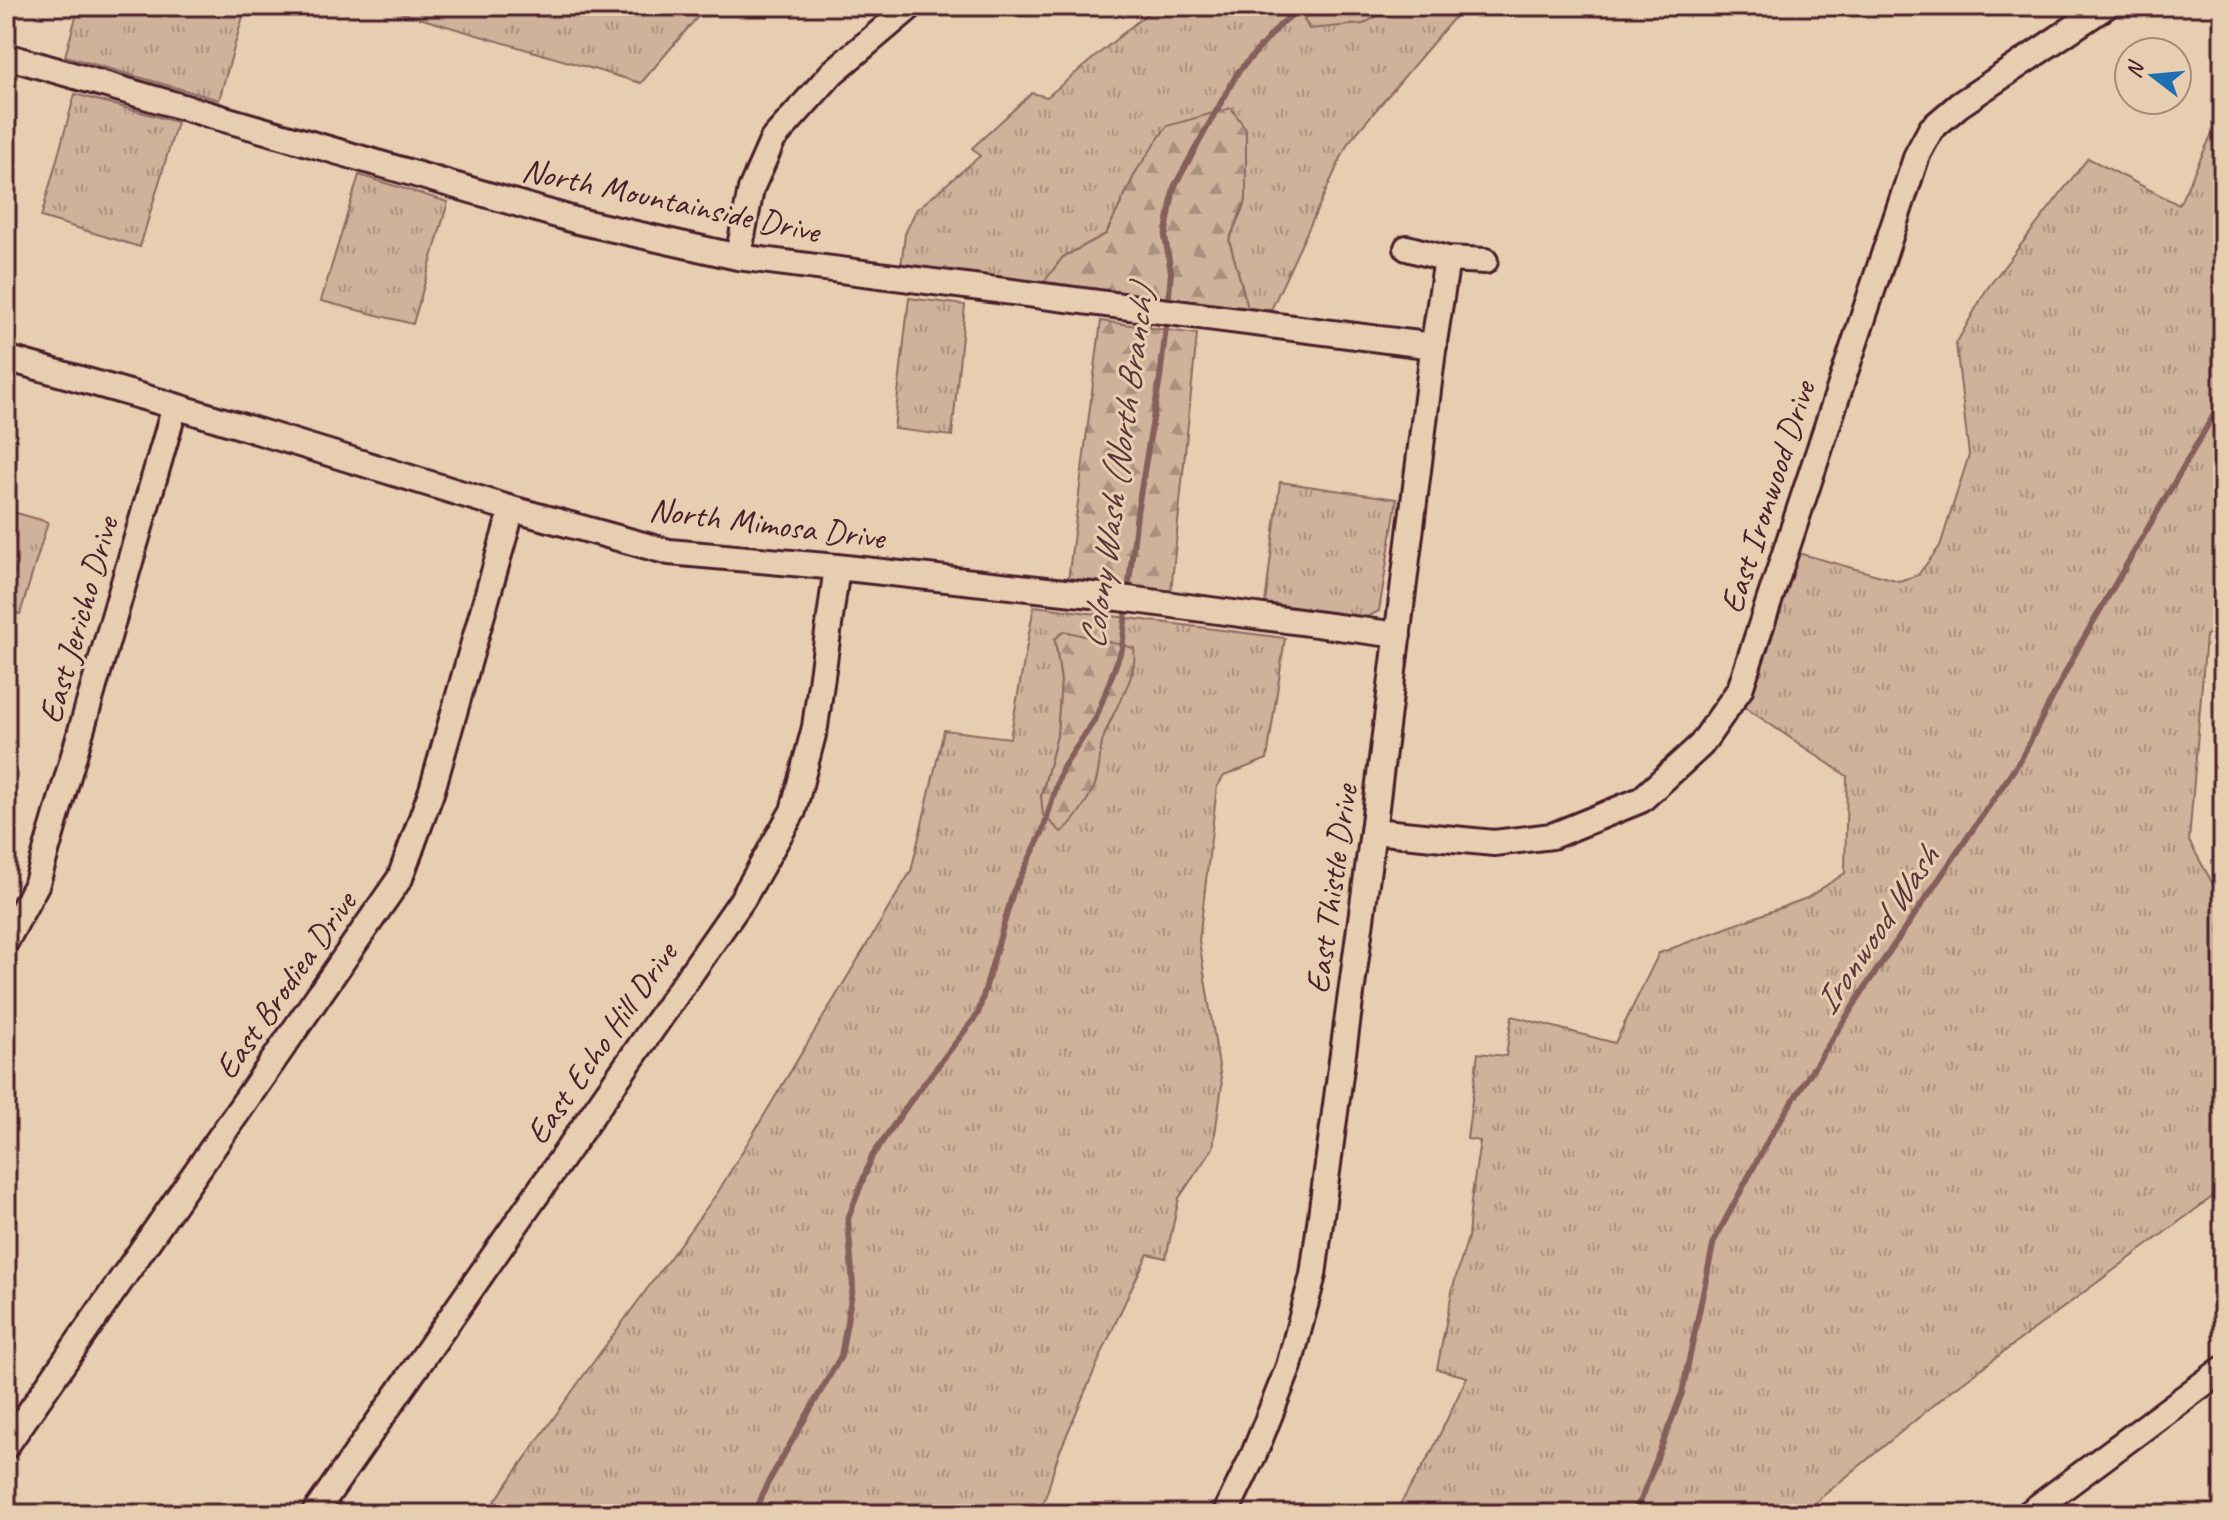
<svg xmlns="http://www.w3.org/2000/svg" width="2229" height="1520" viewBox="0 0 2229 1520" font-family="Caveat,sans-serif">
<defs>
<pattern id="grass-tufts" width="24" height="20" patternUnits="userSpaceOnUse" patternTransform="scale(2)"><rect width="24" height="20" fill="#cfb29a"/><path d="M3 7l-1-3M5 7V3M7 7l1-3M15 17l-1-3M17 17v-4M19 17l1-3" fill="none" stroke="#aa907e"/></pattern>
<pattern id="forest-firs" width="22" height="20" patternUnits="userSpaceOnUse" patternTransform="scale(2)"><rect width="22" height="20" fill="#cfb29a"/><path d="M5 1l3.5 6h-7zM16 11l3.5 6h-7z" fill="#aa907e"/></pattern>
</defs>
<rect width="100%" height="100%" fill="#e8ceb0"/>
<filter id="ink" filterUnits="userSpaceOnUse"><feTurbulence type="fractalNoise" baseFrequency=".0125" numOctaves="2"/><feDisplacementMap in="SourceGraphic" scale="16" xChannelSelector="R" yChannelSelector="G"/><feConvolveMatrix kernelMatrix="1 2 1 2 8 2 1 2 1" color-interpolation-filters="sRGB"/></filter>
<g filter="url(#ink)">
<path fill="url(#grass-tufts)" stroke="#8c6862" stroke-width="2" fill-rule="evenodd" d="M79,6H246L219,100L65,56Z
M378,6H707L641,83Z
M1156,6H1315L1313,7L1363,24L1394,6H1464L1348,143L1271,310L1248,308L1229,240L1246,200V129L1137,170L1106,234L1063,257L1044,282L901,266L905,234L916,210L980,156L972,148L1032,93L1047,97Z
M75,94L177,122L140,247L41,217Z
M2223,110V621L2206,636L2189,841L2223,902V1189L1951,1391L1818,1500L1807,1514H1394L1431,1453L1467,1377L1437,1369L1453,1287L1468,1237L1471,1201L1480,1141L1467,1139L1478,1053L1506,1056L1512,1016L1615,1043L1659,953L1807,898L1845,873L1847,776L1743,706L1759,674L1798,553L1899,581L1918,575L1940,546L1969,455L1956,344L1986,290L2088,158L2179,205Z
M359,175L448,202L413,324L321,301Z
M909,298L965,305L952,436L894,429Z
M1280,482L1397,499L1379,611L1367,617L1265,604Z
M6,510L48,522L20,614L6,611Z
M1034,606L1285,638L1267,759L1224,776L1217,787L1199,941L1222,1085L1213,1148L1179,1198L1166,1258L1148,1254C1116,1319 1088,1384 1060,1451C1051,1472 1050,1494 1038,1514H486L581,1379L718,1192L911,871L944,730L1010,738ZM1055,639L1131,673L1102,741L1095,785L1041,797L1057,736L1061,681Z"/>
<path fill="url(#forest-firs)" stroke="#8c6862" stroke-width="2" d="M1315,6H1394L1363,24L1309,29L1304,20Z
M1231,108L1246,129V200L1229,240L1248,308L1044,282L1063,257L1106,234L1137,170L1167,126Z
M1101,321L1197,334L1171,592L1068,580Z
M1064,631L1134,648C1139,681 1109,712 1102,743C1099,757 1100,774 1094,787C1088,800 1073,825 1061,832L1043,815L1041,797L1057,736L1061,681L1055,639Z"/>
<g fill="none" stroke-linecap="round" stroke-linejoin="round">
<path stroke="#845f5b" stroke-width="6" d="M1168,306L1171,272L1165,237L1174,187L1238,72L1281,24L1303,6
M1128,592L1137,513L1160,378L1167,318
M755,1514L766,1486L841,1356L853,1287L848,1219L872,1156L912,1099L978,1014L1013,892L1042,833L1062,769L1096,718L1122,648L1127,603
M1631,1514L1641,1500L1682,1393L1714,1241L1772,1133L1870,980L2021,759L2078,648L2223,399"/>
<g stroke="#4a1f2b" stroke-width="30">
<path id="street" d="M6,56L578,221L738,257L1434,346
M1407,248L1447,259L1485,261
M738,257L751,189L773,139L833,72L911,6
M6,358L175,406L512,509L669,552L837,567L1128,599L1398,635
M1373,831L1494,843L1552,836L1641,800L1701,745L1740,689L1917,155L1931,129L1959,105L2106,6
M6,941L37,883L175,406
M6,1446L400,878L432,790L512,509
M314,1514L742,900L793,811L815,727L837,567
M1225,1514L1254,1454L1289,1366L1313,1275L1373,831L1434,342L1447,259
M2028,1514L2223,1369"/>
</g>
<use href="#street" stroke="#e8ceb0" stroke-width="24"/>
</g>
</g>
<g text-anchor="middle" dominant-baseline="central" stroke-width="6" stroke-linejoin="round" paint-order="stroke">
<g font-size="34" fill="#4a1f2b" stroke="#e8ceb0">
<text transform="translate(671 200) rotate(12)">North Mountainside Drive</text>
<text transform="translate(1767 497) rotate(-72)">East Ironwood Drive</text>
<text transform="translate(767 523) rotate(7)">North Mimosa Drive</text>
<text transform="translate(78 620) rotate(-74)">East Jericho Drive</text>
<text transform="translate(1331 889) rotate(-82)">East Thistle Drive</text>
<text transform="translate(285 985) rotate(-55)">East Brodiea Drive</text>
<text transform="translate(601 1043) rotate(-55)">East Echo Hill Drive</text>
</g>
<g font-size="36" font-style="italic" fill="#5d343b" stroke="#e8ceb0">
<text transform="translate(1117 468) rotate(-82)">Colony Wash (North Branch)</text>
<text transform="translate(1876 930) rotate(-56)">Ironwood Wash</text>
</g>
</g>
<rect width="2229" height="1520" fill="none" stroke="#e8ceb0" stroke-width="32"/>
<rect x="16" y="16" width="2197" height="1488" fill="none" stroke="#4a1f2b" stroke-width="3" filter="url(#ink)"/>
<g transform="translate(2153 76) rotate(286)"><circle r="38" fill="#e8ceb0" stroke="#a9887b" stroke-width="2"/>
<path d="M0-6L14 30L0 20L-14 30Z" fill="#1f6fb2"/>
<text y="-12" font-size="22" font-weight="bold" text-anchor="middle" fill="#4a1f2b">N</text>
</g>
</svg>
